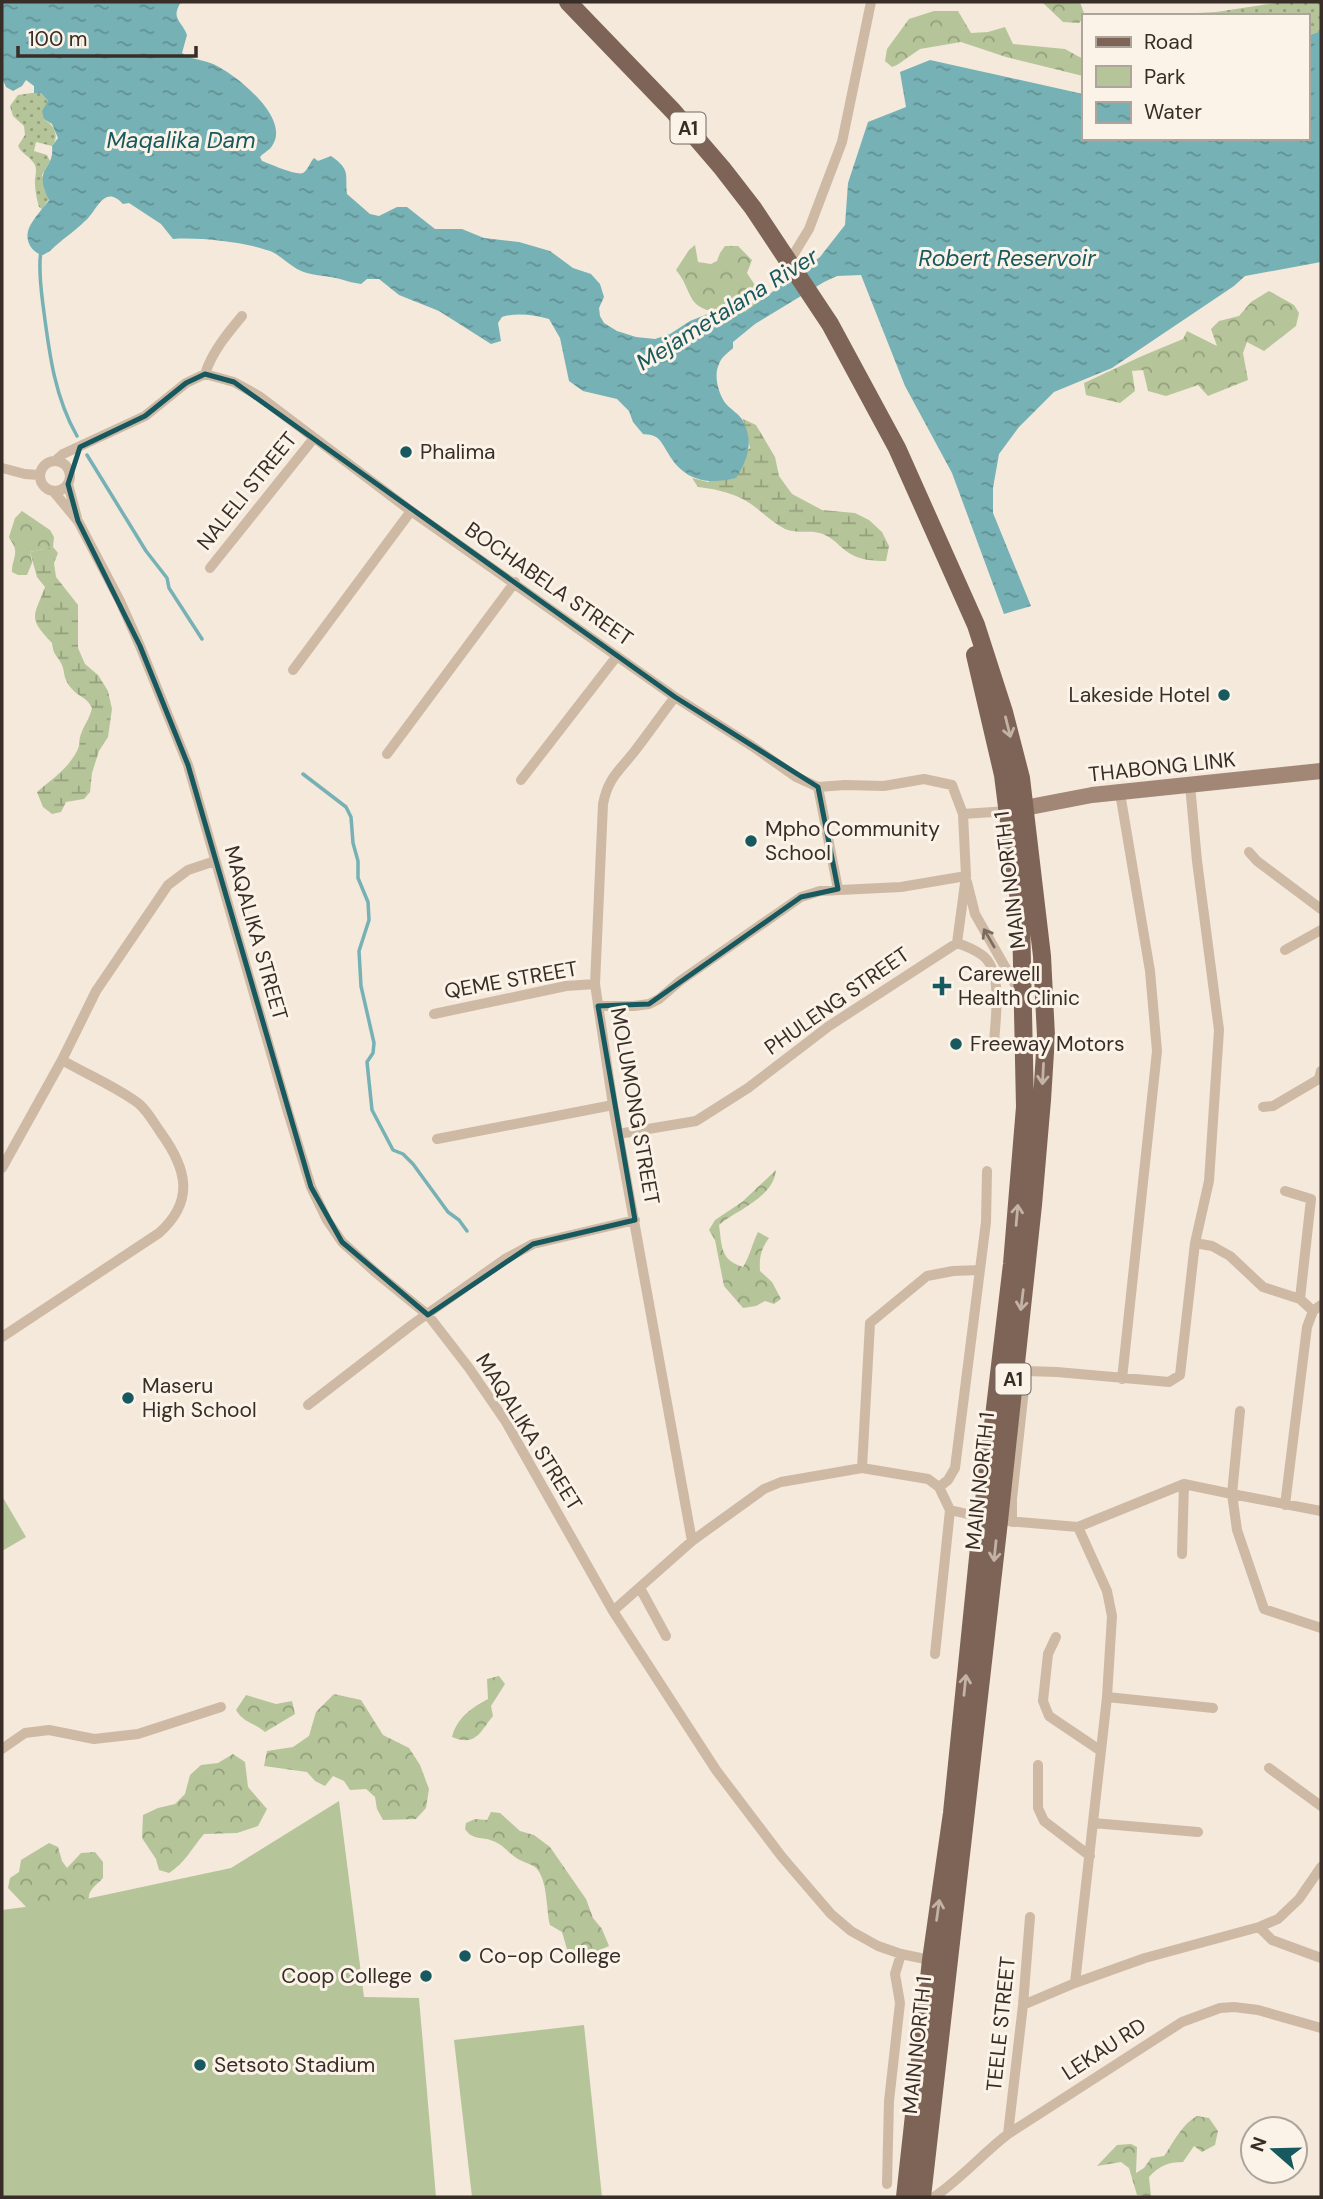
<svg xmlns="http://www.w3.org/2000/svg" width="1323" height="2199" viewBox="0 0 1323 2199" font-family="'DM Sans',sans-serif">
<defs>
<pattern id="grass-dots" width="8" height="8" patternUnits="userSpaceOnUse" patternTransform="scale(1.75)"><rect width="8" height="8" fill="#b5c599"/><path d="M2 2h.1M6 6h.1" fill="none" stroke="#94a07d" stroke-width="1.8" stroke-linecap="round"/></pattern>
<pattern id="forest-crowns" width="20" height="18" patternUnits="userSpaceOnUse" patternTransform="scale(1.75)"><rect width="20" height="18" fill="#b5c599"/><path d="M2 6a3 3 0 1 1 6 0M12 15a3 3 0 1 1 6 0" fill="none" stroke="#94a07d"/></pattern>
<pattern id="wetland-marsh" width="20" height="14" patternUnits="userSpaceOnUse" patternTransform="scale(1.75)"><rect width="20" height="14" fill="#b5c599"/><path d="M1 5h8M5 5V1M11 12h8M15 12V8" fill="none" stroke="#94a07d"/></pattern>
<pattern id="water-ripples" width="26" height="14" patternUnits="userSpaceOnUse" patternTransform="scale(1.75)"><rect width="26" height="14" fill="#76b1b5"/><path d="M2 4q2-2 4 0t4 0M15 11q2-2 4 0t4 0" fill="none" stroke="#629093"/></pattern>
</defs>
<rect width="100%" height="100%" fill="#f4e9da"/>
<path fill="url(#grass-dots)" d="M1282,2H1321V31L1310,35L1307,33V16H1194L1197,13L1216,12Z
M32,93H41L48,101L44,119C54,125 60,136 52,146L36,142L34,151L47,155L50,161L42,175L49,199L42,209L39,207C37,200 35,191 35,184C34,177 39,169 33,162C28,155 22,154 18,146L25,135L24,126L13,116L10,106L18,95Z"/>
<path fill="url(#forest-crowns)" d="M1042,2H1080L1085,16L1079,23L1063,22Z
M934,11H958L971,33L988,32L1005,27L1013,44L1065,49L1083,59V76L1006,57L961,42L920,49L897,65L892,67L885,61L887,49L909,19Z
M695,245L698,262L711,264L717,261L720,253L725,246H738L752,260L747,273L764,299C758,303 752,309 745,312C730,317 700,313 692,299C686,288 685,281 676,270L689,250Z
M1269,291L1294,305L1299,313L1296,326L1264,351L1247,342L1243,353L1248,380L1208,396L1198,385L1166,396L1148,391L1143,370L1132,371L1135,391L1120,403L1086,395L1084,383L1142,356L1183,339L1187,331L1217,346L1211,329L1219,321L1239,316L1251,302Z
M22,511L50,530L54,537L53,547L30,552L32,563L27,575H18L12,572C11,563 18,555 14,546C13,543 10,540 9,537L15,518Z
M776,1170C773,1198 738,1209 719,1225C722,1246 720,1260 743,1267C750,1256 752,1244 758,1232L769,1238C761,1249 759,1257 760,1271L772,1282L781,1299L774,1304L765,1301L756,1306L743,1308L724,1286L715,1240L709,1230L715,1220L742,1202Z
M499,1676L505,1684L491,1706L493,1716C480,1732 476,1747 452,1737C457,1718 471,1708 488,1699L487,1679Z
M334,1694L361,1700L383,1735L409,1748L420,1765L429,1789L426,1808L416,1819L383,1820L377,1809L375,1797L366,1789L350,1790L344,1781L333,1776L325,1786L315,1781L307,1772L264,1766L267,1751L293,1747L309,1736L316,1712Z
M246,1695L276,1704L292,1701L295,1714L265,1732C253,1722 244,1723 236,1710Z
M233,1754L245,1762L248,1787L267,1809L258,1826L237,1833L204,1834C192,1848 184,1864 169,1873L159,1870L156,1859L142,1838L143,1815L158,1808L175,1804L185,1794L190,1775L201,1765L218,1763Z
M491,1812L500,1813L520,1831L534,1835L550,1847L586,1899L593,1918L602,1929L609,1946L579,1959L572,1966L562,1932L550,1925C546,1910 548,1878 535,1867C530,1863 521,1862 515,1857C508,1852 502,1844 493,1841C482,1836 473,1841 465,1829L466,1823L475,1819L487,1820Z
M49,1843L58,1847L62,1861L67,1868L81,1853L95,1852L103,1862V1878C95,1887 87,1890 89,1902L28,1909L8,1888L10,1878L19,1872L21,1860Z
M1197,2116L1209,2118L1218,2131L1215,2145L1202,2152L1194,2146L1183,2162C1168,2162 1159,2166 1149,2177L1151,2197L1137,2195L1129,2168L1121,2162L1097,2166L1117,2145L1131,2144L1137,2147L1136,2173L1144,2168L1151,2158L1164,2156C1174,2142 1181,2125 1197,2116Z"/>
<path fill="url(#wetland-marsh)" d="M743,419L756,425L775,457L779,476L792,494L822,510L855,513L869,520L882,532L889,546L886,561C874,561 859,560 849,553C841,548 835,540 827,536C814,528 799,535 785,529C775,524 767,517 759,510C740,494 721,490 698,487L692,478L708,482L750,448Z
M53,547L58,553L54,563L56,577L78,605V648L85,664L98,675L108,691L112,709L108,737L99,751L92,773L90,792L84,799L66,802L61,812L52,814L43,807L37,792C52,779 72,766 79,746C80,742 79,738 81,734C84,725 90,718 92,708C87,697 80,698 72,689C62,678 66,673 61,663C56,653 54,657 52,643C27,617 34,617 45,587L37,577L30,552Z"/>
<path fill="#b5c599" d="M2,1496L26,1537L2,1551Z
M339,1801L364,1997L419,1998L436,2197H2V1910L86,1899L231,1868Z
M584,2025L602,2197H472L454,2040Z"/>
<path fill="url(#water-ripples)" d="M2,2H181C170,19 182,21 187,35L182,53C191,60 202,59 213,64C234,73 292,118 272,146C269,151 264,152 260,157L262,161C270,164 297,176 303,173C308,170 310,162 314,158L318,161L331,156C351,170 345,174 347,194L370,214L379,216L397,207H407L435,229H462L484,238L519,242L550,251L573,268L591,274L600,284L604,297L599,308L600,316L604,323L617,331L636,337L655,339L670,334L690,321L710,313L745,312L820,257L845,225L848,183L868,122L906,107L900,72L930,60L1083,94V138H1307V38L1310,35L1321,31V262L1245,276L1234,286L1112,368L1054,392L1019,427L999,454L993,488V513L1031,606L1004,614L952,473L905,386L861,275L837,276L824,282L755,324L733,342V348C728,353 722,356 719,364C713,376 719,396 727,405C732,410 740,415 743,421C754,442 748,459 736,478C707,485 684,481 668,453C664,447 661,439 654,436C650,434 646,435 643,434L633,422L629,411L617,399L583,391L569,381L560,338L549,319C535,315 516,312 502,317L498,323L501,341L491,344L439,311L399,295L379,279H367L361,284C353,283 347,281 340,279C326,275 309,276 297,269C288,264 280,255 270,251C245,242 199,237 173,239L161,224L129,203L123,204C104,183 97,211 85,221C74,232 61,240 50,251L43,255C32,253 24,241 29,228C33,219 43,208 49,200C32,166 55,171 52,146L58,138L52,124L44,119L42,111L48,101L41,93H34V86L26,80L22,86L13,91L6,87L2,78Z"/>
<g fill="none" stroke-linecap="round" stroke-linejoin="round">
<path stroke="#76b1b5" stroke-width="3.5" d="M41,251C38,268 41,289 43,305C49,351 54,396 77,436
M87,455L146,551L167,578L169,588L202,639
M303,774L346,807L351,817L353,843L358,861V878L368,902L369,920L359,951L361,986L374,1043L373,1053L367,1062L372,1110L393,1150L403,1154L413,1164L448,1212L459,1220L467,1231"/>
<path stroke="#ceb9a5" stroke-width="10" d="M789,262L809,229L842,142L871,2
M205,374C212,352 227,334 242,316
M40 476a15 15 0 1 1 30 0a15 15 0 1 1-30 0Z
M55,461L63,454L145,416L186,383L205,374L234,382L259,396L411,511L675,697L752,746L796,777L818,787L845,785L884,786L924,779L952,785L963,814L1008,811
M2,468L25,474L39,475
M68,484L77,518
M54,492L78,521L120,601L140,646L188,765L288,1112L311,1187L327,1220L342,1242L374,1271L428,1315L469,1368L506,1422L613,1611L716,1770L782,1857L831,1914L851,1931L878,1946L901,1954L935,1961
M210,568L314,438
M293,670L411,511
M675,697C661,715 648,734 634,752C619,771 608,778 603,804L595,984L613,1105L692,1541
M387,754L515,582
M521,780L617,656
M818,787L838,889
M1120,793L1150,971L1157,1051L1122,1379
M1249,852L1257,861L1321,909
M967,882L975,914L1020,993
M957,943C966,946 975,950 982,955C1004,971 995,1020 994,1044
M1285,950L1321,930
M598,1006H634L649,1004L659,999L680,981L801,897L820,891L901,887L966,876
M434,1014L566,986L595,984
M1263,1107L1273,1106L1319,1079L1321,1071
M618,1134L696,1121L748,1088L829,1026L957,943L966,876L963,814
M437,1139L613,1105
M2,1168L62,1060L96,991L168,885L188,870L215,861
M1285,1191L1311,1199L1300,1299
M1195,1243L1212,1246L1230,1256L1263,1287L1300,1299L1313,1311
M2,1337L159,1233C195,1201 187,1169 161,1133C154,1123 147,1110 138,1103C115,1086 86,1074 62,1060
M308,1405L413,1324L505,1259L533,1244L635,1220
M1240,1411L1232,1494L1321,1511
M862,1468L870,1323L927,1276L953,1271L980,1270
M939,1487L948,1480L955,1468L986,1222L987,1171
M1285,1505L1307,1327L1313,1311L1321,1305
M1008,1521L1078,1527L1184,1484L1232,1494L1237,1530L1264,1609L1321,1628
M1012,1522V1499L1026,1371L1057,1372L1169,1382L1180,1375L1195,1243L1209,1181L1219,1030L1197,861L1190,785
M1182,1554L1184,1484
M640,1588L666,1636
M613,1611L692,1541L764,1489L781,1482L862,1468L928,1479L939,1487L950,1510L985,1518
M1056,1637L1048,1654L1043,1701L1049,1716L1101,1751
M935,1654L950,1510
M1107,1697L1213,1708
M2,1749L25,1733L49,1730L94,1739L138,1734L221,1707
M1038,1765V1808L1044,1821L1090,1856
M1269,1768L1321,1806
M1093,1823L1198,1832
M1259,1927L1272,1940L1321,1958
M1075,1983L1107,1697L1112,1616L1107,1591L1078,1527
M1023,2005L1075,1983L1145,1958L1259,1927L1278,1919L1299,1899L1321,1867
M1008,2134L1023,2005L1030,1917
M887,2184L889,2101L900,2003L895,1974L901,1954
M934,2197C961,2179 982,2154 1008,2134L1182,2022L1220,2008L1234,2007L1258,2010L1321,2028"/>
<path stroke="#a28776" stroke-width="16" d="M1014,810L1092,795L1321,771"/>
<path stroke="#7d6456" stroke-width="18" d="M568,2L673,111L722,168L753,208L830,324L897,448L976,625L1004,712L1021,778L1042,956L1046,1036L1042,1100L1033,1205L999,1521L922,2197
M905,2197L931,1960L952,1813L982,1518L1012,1264L1025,1107L1021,917L1003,775L975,655"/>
</g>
<defs><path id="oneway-shaft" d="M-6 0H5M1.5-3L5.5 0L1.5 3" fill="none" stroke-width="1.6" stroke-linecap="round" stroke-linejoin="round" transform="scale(1.75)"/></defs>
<g stroke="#c2b3a6">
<use href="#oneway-shaft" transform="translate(1008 727) rotate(76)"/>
<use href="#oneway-shaft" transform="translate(1043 1074) rotate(93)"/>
<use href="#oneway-shaft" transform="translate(1017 1215) rotate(-85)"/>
<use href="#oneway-shaft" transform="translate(1022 1300) rotate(97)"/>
<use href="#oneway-shaft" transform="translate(995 1551) rotate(96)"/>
<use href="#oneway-shaft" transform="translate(965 1685) rotate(-84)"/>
<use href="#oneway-shaft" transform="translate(938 1910) rotate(-82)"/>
</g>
<use stroke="#7c6c60" href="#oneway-shaft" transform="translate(989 938) rotate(-120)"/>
<path fill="none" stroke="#18595f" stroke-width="5" stroke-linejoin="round" d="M205,374L234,382L675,697L818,787L838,889L801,897L649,1004L598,1006L635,1220L533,1244L428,1315L342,1242L311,1187L188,765L140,646L78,521L68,484L80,447L145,416L186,383Z"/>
<g fill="#18595f" stroke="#fbf3e8" stroke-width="2.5">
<circle cx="406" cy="452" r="7"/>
<circle cx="1224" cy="695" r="7"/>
<circle cx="751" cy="841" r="7"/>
<path d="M938.5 975.5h7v7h7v7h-7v7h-7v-7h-7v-7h7z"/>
<circle cx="956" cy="1044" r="7"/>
<circle cx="128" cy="1398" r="7"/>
<circle cx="465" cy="1956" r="7"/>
<circle cx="426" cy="1976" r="7"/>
<circle cx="200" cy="2065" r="7"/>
</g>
<g text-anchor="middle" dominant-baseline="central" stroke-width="6" stroke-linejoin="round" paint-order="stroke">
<g fill="#fbf3e8" stroke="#736861" stroke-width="2">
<rect x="670.5" y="112.5" width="35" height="31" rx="5"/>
<rect x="995.5" y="1363.5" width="35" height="31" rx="5"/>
</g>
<g font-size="19" font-weight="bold" fill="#392d27">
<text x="688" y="128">A1</text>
<text x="1013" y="1379">A1</text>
</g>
<g font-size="21" fill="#392d27" stroke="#fbf3e8" text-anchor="start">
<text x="420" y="452">Phalima</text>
<text x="1210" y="695" text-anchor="end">Lakeside Hotel</text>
<text x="765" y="829">Mpho Community<tspan x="765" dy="24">School</tspan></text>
<text x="958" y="974">Carewell<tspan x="958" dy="24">Health Clinic</tspan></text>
<text x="970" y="1044">Freeway Motors</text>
<text x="142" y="1386">Maseru<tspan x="142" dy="24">High School</tspan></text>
<text x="479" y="1956">Co-op College</text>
<text x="412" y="1976" text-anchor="end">Coop College</text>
<text x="214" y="2065">Setsoto Stadium</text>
</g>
<g font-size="21" fill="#392d27" stroke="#fbf3e8">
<text transform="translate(247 491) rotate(-51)">NALELI STREET</text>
<text transform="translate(549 584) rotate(35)">BOCHABELA STREET</text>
<text transform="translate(1162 767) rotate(-6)">THABONG LINK</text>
<text transform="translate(1010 880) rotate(-97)">MAIN NORTH 1</text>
<text transform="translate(256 933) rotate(74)">MAQALIKA STREET</text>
<text transform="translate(511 980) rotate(-10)">QEME STREET</text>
<text transform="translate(837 1001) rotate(-35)">PHULENG STREET</text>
<text transform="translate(635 1106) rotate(80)">MOLUMONG STREET</text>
<text transform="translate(529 1432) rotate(58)">MAQALIKA STREET</text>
<text transform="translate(980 1481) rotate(-84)">MAIN NORTH 1</text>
<text transform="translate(1001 2024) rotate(-84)">TEELE STREET</text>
<text transform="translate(917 2045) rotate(-84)">MAIN NORTH 1</text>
<text transform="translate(1104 2049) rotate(-33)">LEKAU RD</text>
</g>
<g font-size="23" font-style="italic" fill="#18595f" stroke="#fbf3e8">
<text x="181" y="140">Maqalika Dam</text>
<text x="1007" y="258">Robert Reservoir</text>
<text transform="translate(727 309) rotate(-32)">Mejametalana River</text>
</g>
</g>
<rect width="1323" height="2199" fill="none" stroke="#392d27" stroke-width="7"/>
<rect x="1082" y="14" width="228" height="126" fill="#fbf3e8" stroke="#ada49b" stroke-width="2"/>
<rect x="1096" y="37" width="35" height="10" fill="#7d6456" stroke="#ada49b" stroke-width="2"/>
<text x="1144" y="49" font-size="21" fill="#392d27">Road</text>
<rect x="1096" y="66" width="35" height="21" fill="#b5c599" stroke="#ada49b" stroke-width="2"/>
<text x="1144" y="84" font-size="21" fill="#392d27">Park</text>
<rect x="1096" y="102" width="35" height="21" fill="url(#water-ripples)" stroke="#ada49b" stroke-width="2"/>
<text x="1144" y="119" font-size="21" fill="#392d27">Water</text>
<g transform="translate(1274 2150) rotate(290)"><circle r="33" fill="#fbf3e8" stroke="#ada49b" stroke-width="2"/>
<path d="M0-5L12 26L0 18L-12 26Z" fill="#18595f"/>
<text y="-10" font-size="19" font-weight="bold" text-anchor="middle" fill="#392d27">N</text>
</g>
<path d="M18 46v10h178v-10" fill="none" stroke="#392d27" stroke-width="3.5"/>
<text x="28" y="46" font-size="21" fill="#392d27" stroke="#fbf3e8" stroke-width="5" paint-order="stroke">100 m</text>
</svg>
